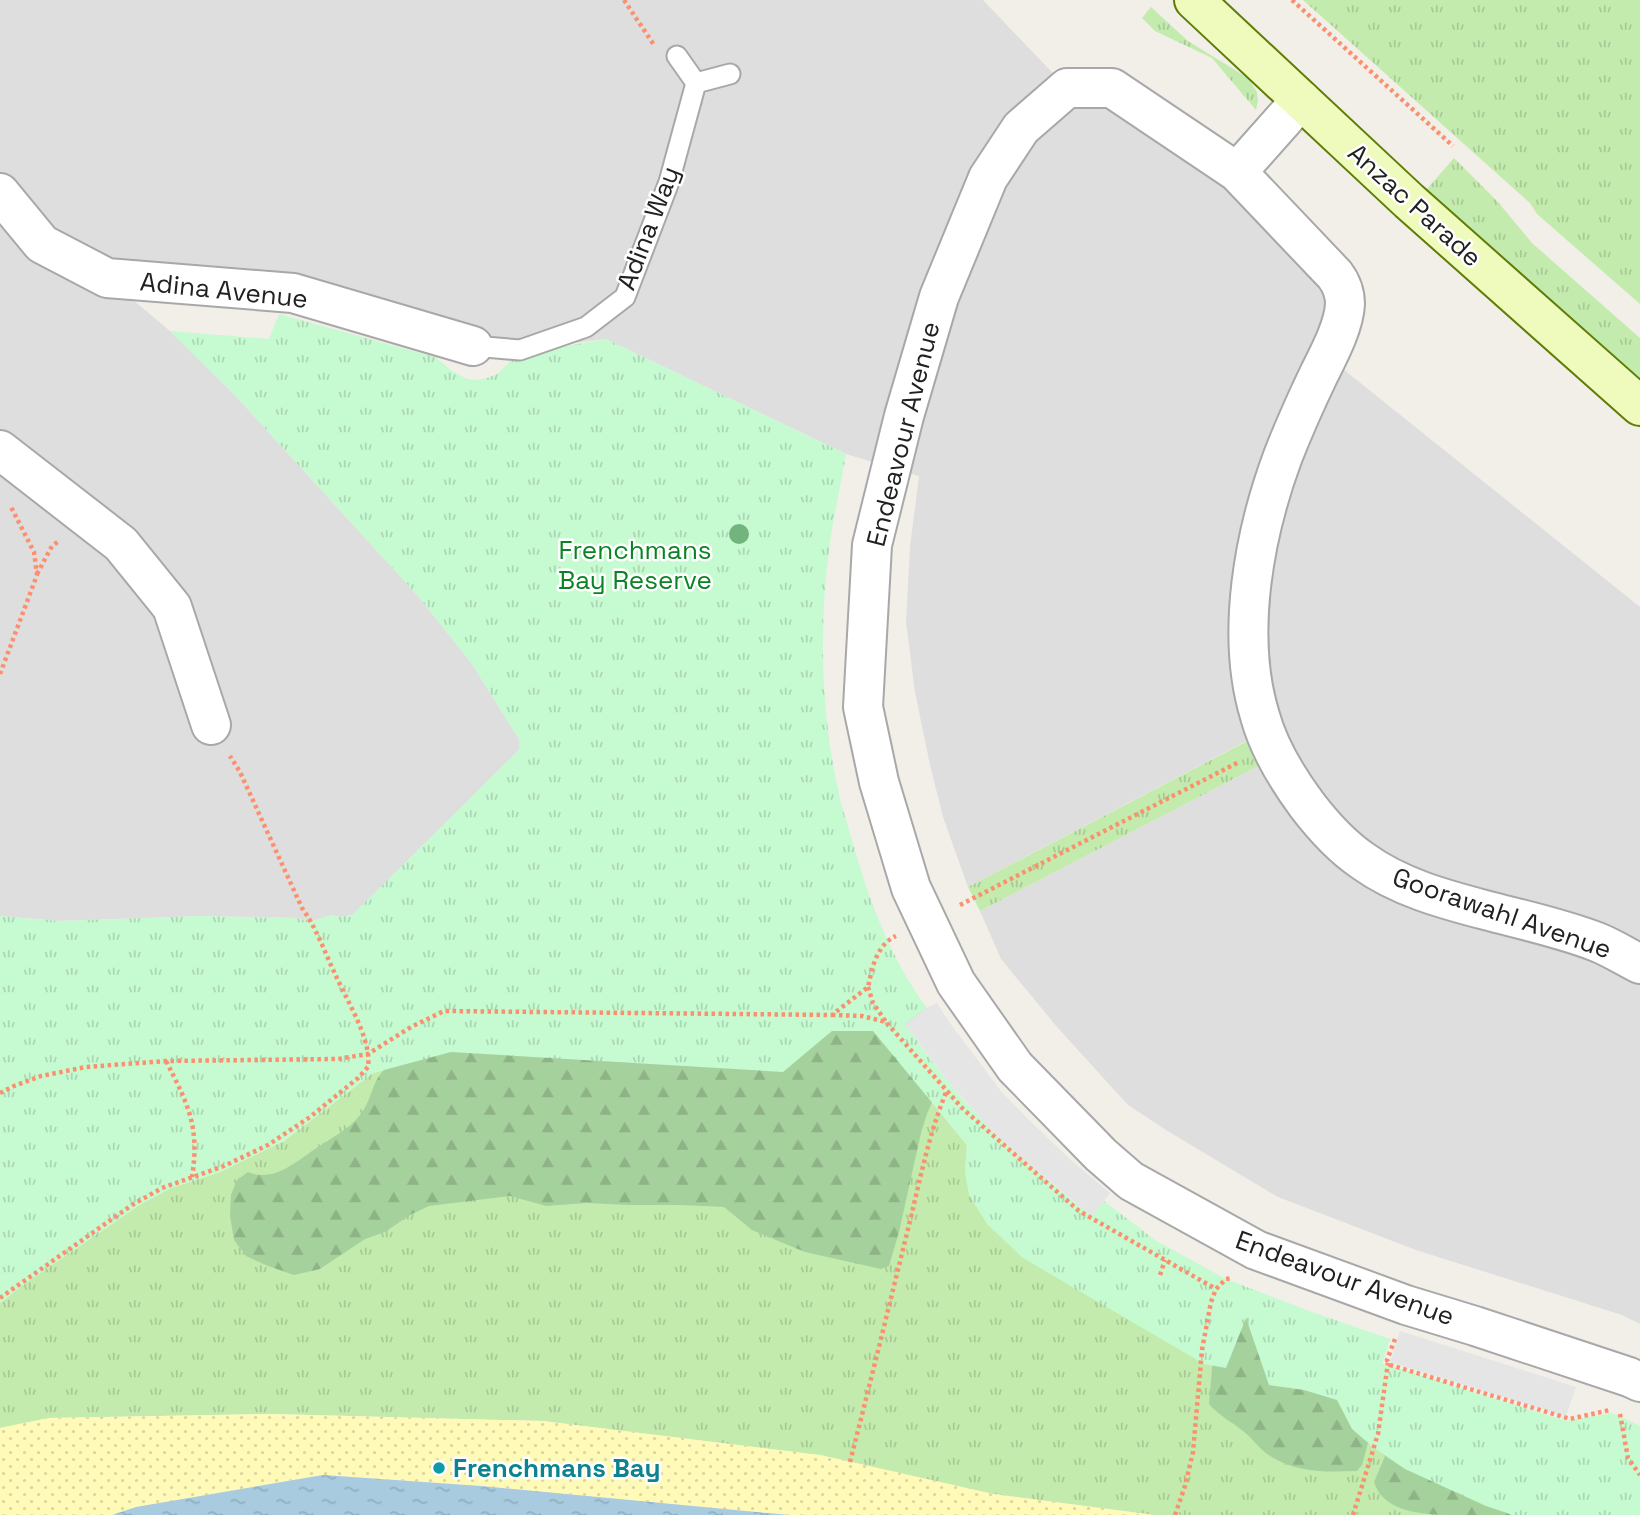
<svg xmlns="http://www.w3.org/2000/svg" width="1640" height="1515" viewBox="0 0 1640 1515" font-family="'Space Grotesk',sans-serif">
<defs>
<pattern id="grass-tufts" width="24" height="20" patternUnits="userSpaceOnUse" patternTransform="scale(1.75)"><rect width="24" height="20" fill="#c4ebae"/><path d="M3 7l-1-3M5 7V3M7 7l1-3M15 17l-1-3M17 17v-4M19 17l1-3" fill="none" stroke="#a8c995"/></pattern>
<pattern id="forest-firs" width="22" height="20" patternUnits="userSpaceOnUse" patternTransform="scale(1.75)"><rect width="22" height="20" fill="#a5d19c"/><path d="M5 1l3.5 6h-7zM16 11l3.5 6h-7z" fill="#8eb386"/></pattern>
<pattern id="sand-dots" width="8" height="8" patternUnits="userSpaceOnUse" patternTransform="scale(1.75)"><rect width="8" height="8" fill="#fffab8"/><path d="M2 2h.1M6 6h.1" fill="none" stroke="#dad69e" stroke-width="1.8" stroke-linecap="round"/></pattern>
<pattern id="park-tufts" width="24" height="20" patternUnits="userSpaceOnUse" patternTransform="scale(1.75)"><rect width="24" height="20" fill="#c6fad1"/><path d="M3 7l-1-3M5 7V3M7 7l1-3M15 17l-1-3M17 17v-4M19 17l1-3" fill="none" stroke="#aad6b3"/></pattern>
<pattern id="water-ripples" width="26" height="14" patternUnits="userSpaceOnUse" patternTransform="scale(1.75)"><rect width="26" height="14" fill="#a8cbdf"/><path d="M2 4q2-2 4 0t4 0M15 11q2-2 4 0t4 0" fill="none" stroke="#90aebf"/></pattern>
</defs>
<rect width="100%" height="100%" fill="#f1efe8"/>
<path fill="#dfdede" d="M0,0H983L1067,88H1112L1335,275L1328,357L1640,607V1324L1622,1315L1416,1250L1278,1197L1166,1130L1128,1105L1057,1027L1001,959L980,911L1266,762L1254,737L968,887L943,817L930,765L915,692L906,622L910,547L919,476L846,454L606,339L520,350L293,293L108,279L170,331L232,392L418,596L472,664L519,739V750L353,915L340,917L332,915L312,921L294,918L206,916L59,921L0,916Z"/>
<path fill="url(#grass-tufts)" d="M1303,0H1640V304L1537,214L1530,203Z
M1151,7L1188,41L1248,78L1257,92L1258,100L1256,110L1212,58L1155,31L1142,18Z
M1454,158L1498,202L1532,243L1640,338V383L1510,269L1426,190Z
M1255,737L1266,762L980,911L968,887Z
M873,1031L967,1145L965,1173L1226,1368L1352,1429L1374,1448L1405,1469L1486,1506L1513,1515H1154L993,1494L820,1455L543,1421L272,1414L49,1418L0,1428V1303L24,1284L141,1204L171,1188L220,1172L284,1141L373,1073L451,1052Z"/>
<path fill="url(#forest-firs)" d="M927,1008L905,1025L932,1102L927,1114L921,1133L899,1232L889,1266L881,1269L805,1252L752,1230L724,1207L681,1205H629L586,1203L546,1206L510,1196L429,1206L410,1215L385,1232L365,1239L320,1269L294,1275L268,1266L246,1256L234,1240L230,1216L231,1195L237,1180L248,1172C275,1184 300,1158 321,1145C335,1136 350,1128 360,1115C370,1103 371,1088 379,1076C385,1067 395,1061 404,1055Z
M1246,1317L1382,1364L1447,1384L1502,1509L1511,1515C1494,1515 1477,1515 1460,1515C1430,1515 1384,1515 1374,1482L1385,1456L1368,1443L1362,1465L1357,1471C1324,1472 1296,1473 1267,1454C1258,1447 1252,1438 1243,1431C1232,1422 1218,1415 1209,1404L1213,1356Z"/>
<path fill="url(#sand-dots)" d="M272,1414L543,1421L820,1455L993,1494L1154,1515H789L481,1486L323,1475L136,1507L112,1515H0V1428L49,1418Z"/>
<path fill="url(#park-tufts)" d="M279,314L435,357L452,371L467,379L476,380L487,378L497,374L507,365L515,355L606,339L846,454C841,484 834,514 830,543C818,628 821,719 841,803C846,820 851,837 856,854C872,908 893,962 927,1008L905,1024C931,1060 958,1097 990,1128C1021,1160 1057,1188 1092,1216L1104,1201L1155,1240L1226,1279L1312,1312L1390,1339L1382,1364L1567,1421L1610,1413L1618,1415L1640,1426V1515H1513L1486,1506L1405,1469L1374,1448L1352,1429L1337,1400L1304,1390L1269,1385L1246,1318L1226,1368L1204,1364L1023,1258L987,1224L969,1195L965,1173L967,1145L873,1031H832L783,1072L451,1052L373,1073L284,1141L220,1172L171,1188L141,1204L24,1284L0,1303V916L59,921L202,916L294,918L311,921L332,915L340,917L352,915L519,750V739L472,664L418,596L232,392L170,331L269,339Z"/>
<path fill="#e5e5e5" d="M937,1003L949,1022L1001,1091L1029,1120L1074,1163L1110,1193L1092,1216L1031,1166L988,1127L947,1080L905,1024L927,1008Z
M1400,1331L1576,1387L1566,1416L1390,1362Z"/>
<path fill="url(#water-ripples)" d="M323,1475L481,1486L789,1515H112L136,1507Z"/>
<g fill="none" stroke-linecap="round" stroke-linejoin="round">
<g stroke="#a8a8a8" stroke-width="23">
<path id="lane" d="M696,83L730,74
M473,346L520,350L586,327L625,297L669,182L696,83L677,56"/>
</g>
<g stroke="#a8a8a8" stroke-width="42">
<path id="street" d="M1237,172L1301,100
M0,193L42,244L107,278L293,293L473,346
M0,450L121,544L172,607L211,725
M1640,964C1626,957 1612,948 1597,942C1561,928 1523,920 1485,910C1443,899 1399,887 1363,861C1341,846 1323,826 1307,805C1287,778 1269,749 1260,716C1235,635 1254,534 1283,456C1294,428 1306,401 1319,374C1329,354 1344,326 1345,304C1345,294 1341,283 1335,275L1237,172L1112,88H1067L1021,128L988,178L939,297L904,416L872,545L863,707L879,782L911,888L956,983L1015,1067L1101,1155L1131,1181L1256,1250L1406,1305L1475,1326L1629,1377L1640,1382"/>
</g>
<g stroke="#5f7c04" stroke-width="42">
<path id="secondary" d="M1194,0L1409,201L1640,406"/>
</g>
<path stroke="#fb906f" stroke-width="4.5" stroke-dasharray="3.5 3.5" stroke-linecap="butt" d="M624,0L654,45
M1292,0L1453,146
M37,574L52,546L59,541
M0,674L37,575L34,552L10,505
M960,905L1239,762
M868,987L873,1003L886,1022
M832,1015L862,1016L886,1022L963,1109L1079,1211L1216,1289
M166,1061C188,1104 200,1127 192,1177
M0,1093L14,1086L41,1076L86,1067L166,1061L338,1059L368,1054L411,1027L444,1011L832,1015L868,987C872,969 876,945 896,936
M1160,1275L1165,1260
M0,1298L132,1205L162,1188L224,1166L268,1145L310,1117L358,1078L368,1067C372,1040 347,1001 336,976C325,953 317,929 302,908L240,772L230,756
M1395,1339L1387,1360L1390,1365L1570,1419L1610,1410
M1620,1414L1628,1458L1640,1475
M850,1462C870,1384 889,1306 908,1229C920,1181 928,1136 947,1090
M1175,1515L1185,1486L1193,1452L1202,1350L1211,1302L1216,1289L1226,1279L1232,1278
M1353,1515L1378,1434L1388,1363"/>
<use href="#lane" stroke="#fff" stroke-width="19"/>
<use href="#street" stroke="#fff" stroke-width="38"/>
<use href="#secondary" stroke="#effabd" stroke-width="38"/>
</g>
<circle fill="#72b47d" cx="739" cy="534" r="10"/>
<circle fill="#0f9aa8" stroke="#fff" stroke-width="2.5" cx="439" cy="1468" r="7"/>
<g text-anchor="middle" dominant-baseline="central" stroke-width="5" stroke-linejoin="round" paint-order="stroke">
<g font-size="26" fill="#212121" stroke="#fff">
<text transform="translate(1415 205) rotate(42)">Anzac Parade</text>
<text transform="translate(648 228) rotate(-69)">Adina Way</text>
<text transform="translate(224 290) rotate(6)">Adina Avenue</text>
<text transform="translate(903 434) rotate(-76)">Endeavour Avenue</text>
<text transform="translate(1502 913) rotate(19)">Goorawahl Avenue</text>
<text transform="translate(1345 1278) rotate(20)">Endeavour Avenue</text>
</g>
<g font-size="26" fill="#0b8325" stroke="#fff">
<text x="635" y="550">Frenchmans<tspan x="635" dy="30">Bay Reserve</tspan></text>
</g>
<g font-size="26" font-weight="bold" fill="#0d838f" stroke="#fff" text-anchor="start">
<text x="453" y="1468">Frenchmans Bay</text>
</g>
</g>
</svg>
